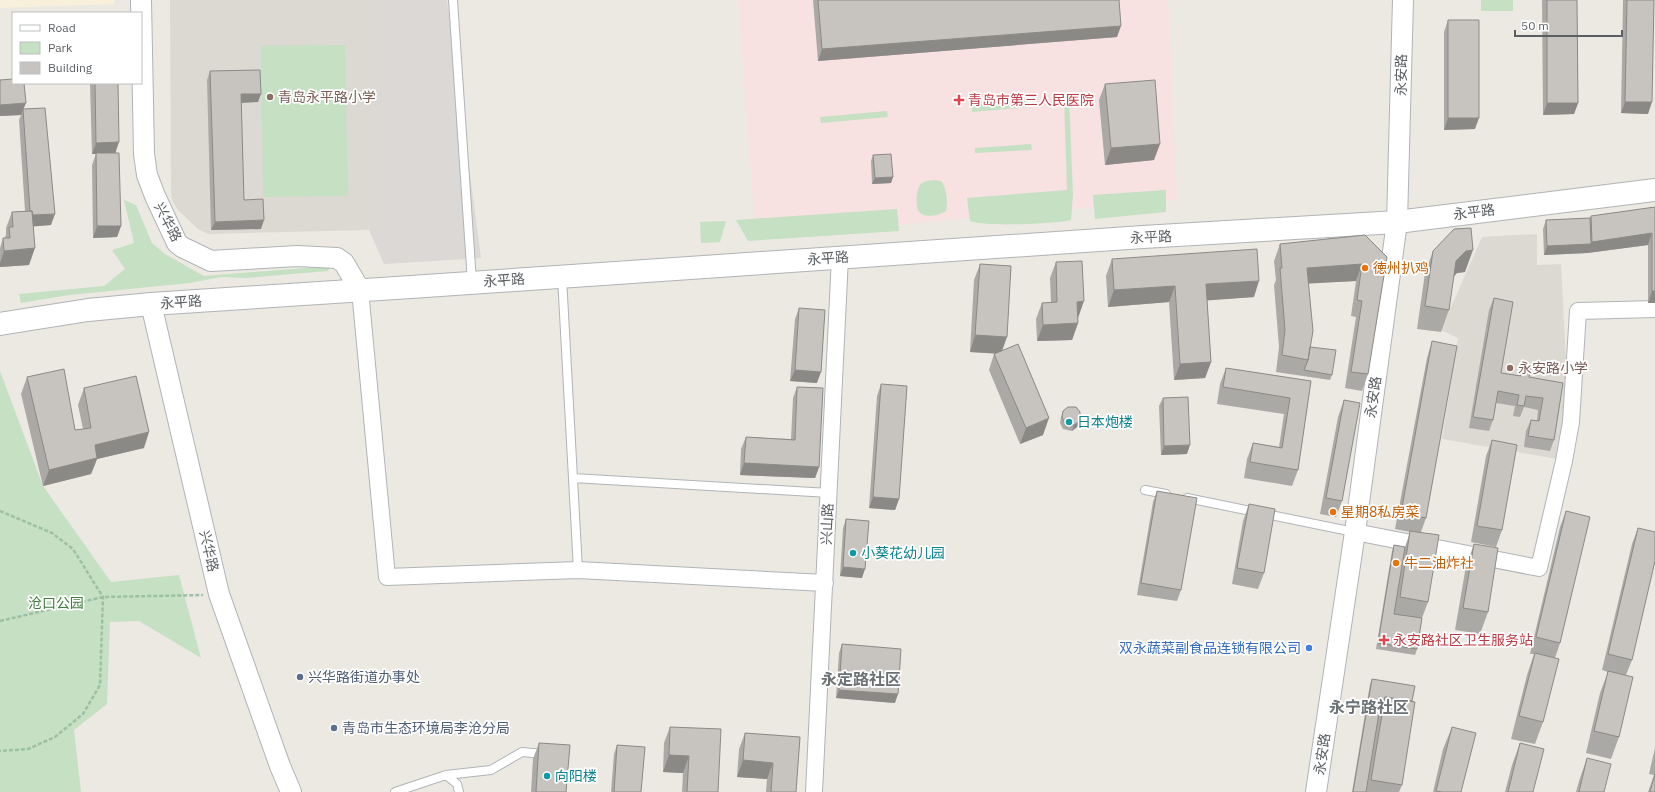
<svg xmlns="http://www.w3.org/2000/svg" width="1655" height="792" viewBox="0 0 1655 792" font-family="'IBM Plex Sans','Noto Sans SC',sans-serif">
<rect width="100%" height="100%" fill="#ece9e3"/>
<path fill="#f9f0db" d="M0,0H114V4L0,8Z"/>
<path fill="#dbd8d5" d="M369,0H447L481,258L384,264L369,230Z"/>
<path fill="#dcd8d2" d="M170,0H369V230L208,234L198,229L178,210L172,200L171,191Z
M1537,234V265L1561,264L1568,399L1557,459L1442,439L1458,338L1441,330L1482,237Z"/>
<path fill="#f7e1e1" d="M738,0H1168L1177,200L756,237Z"/>
<path fill="#c5e0c3" d="M1481,0H1513V11H1481Z
M345,45L348,196L263,197L261,46Z
M1064,99H1069L1073,194L1071,220C1056,224 983,227 970,221L967,198L1067,190Z
M1029,100V107L972,112L971,105Z
M887,111L888,117L821,123L820,117Z
M1031,144L1032,150L975,153V148Z
M937,180L942,182C947,191 948,201 946,211C940,215 925,219 919,212C915,207 916,187 922,183C926,180 932,181 937,180Z
M1166,190V212L1095,219L1093,195Z
M124,200L136,205L152,243L165,254L204,276L330,266L328,271L246,278L221,277L190,283L69,295L21,303L19,294L104,286L125,269L112,250L134,243Z
M897,209L899,231L748,241L736,220Z
M726,221L720,242L701,243L700,222Z
M0,371L43,486L111,582L179,575L201,658L139,621L110,622L107,704L74,730L81,792H0Z"/>
<g fill="none" stroke-linecap="round" stroke-linejoin="round">
<g stroke="#b0b4b7" stroke-width="10">
<path id="service" d="M453,0L472,282
M562,277L578,570
M573,478L829,493
M1145,490L1166,494
M1187,498L1354,532
M446,775L457,784L459,792
M395,792L446,775L491,770L522,752L544,754"/>
</g>
<g stroke="#b0b4b7" stroke-width="18">
<path id="minor" d="M360,290L387,577L578,570L825,583
M1355,532L1539,568L1564,461L1571,422L1578,311L1655,309
M814,792L840,257"/>
</g>
<g stroke="#b0b4b7" stroke-width="22">
<path id="tertiary" d="M141,0L144,154L147,175L155,196L177,243L182,247L211,261L297,256L337,258L344,263L360,290
M151,304L219,594L280,766L291,792
M1316,792L1355,532L1397,222L1403,0"/>
</g>
<g stroke="#b0b3b6" stroke-width="24">
<path id="secondary" d="M0,324L88,310L151,304L411,287L1143,237L1397,222L1655,190"/>
</g>
<path stroke="#9dc0a4" stroke-width="2.5" stroke-dasharray="4 2" stroke-linecap="butt" d="M0,511L52,533L73,549L103,597L100,685L83,714L55,737L28,749L0,751
M0,621L103,597L203,595"/>
<use href="#service" stroke="#fff" stroke-width="8"/>
<use href="#minor" stroke="#fff" stroke-width="16"/>
<use href="#tertiary" stroke="#fff" stroke-width="20"/>
<use href="#secondary" stroke="#fff" stroke-width="22"/>
</g>
<path fill="#aba9a5" d="M813,0H1119L1117,37L818,61Z
M1542,0H1577L1578,103L1574,114L1543,115Z
M1623,0H1654L1648,114L1621,113Z
M1448,20L1475,129L1444,130V32Z
M210,71L258,102L241,103L244,200L261,229L211,230L207,80Z
M90,83H118L116,153L121,226L117,237L93,238L92,165L96,154H92Z
M1105,84L1154,160L1105,165L1099,100Z
M24,109L51,225L33,226L29,265L0,267V248L3,238H5L6,234V228L12,212L25,211L19,120L21,115L0,116Z
M873,155L893,177L891,183L872,184L871,161Z
M1655,207V303H1648V245L1587,253L1544,255L1543,229L1546,220L1590,218L1591,216Z
M1365,235L1368,374L1362,391L1345,388L1356,317L1351,316L1356,281L1308,283L1310,347L1332,375L1330,380L1276,372L1279,347L1274,285L1276,280L1274,261L1280,244Z
M1433,251L1465,272L1457,273L1453,277L1449,310L1441,332L1417,329L1425,273Z
M1112,259L1254,297L1207,300L1211,362L1205,378L1174,380L1169,302L1108,307L1106,276Z
M1056,262L1078,318V323L1072,340L1037,341L1036,319L1042,303L1051,302L1050,278Z
M980,264L1002,351L1043,435L1020,444L989,370L994,354L996,353L970,352L974,280Z
M1494,298L1501,373L1519,376L1523,364L1529,377L1563,383L1554,440L1550,451L1524,447L1526,431L1531,420L1537,421L1538,410L1524,407L1520,417L1513,416L1515,406L1496,403L1493,420L1489,431L1469,428L1489,310Z
M799,308L817,383L790,381L795,319Z
M1432,341L1426,518L1421,532L1428,602L1422,618L1417,649L1415,655L1376,649L1392,551L1394,545L1405,547L1410,532L1395,529L1427,358Z
M1226,368L1311,381L1298,470L1292,486L1244,478L1247,459L1253,443L1279,447L1284,414L1217,404L1220,384Z
M27,377L75,430L83,429L78,405L84,388L144,448L97,459L91,474L43,486L21,394Z
M881,384L899,499L895,510L869,508L877,396Z
M797,387L819,467L815,478L740,475L741,449L746,437L791,439L793,398Z
M1163,398L1187,454L1161,455L1159,406Z
M1344,400L1342,501L1336,517L1320,514L1338,417Z
M1063,411L1080,421L1077,427L1072,431L1063,429L1060,423L1061,417Z
M1492,440L1502,530L1496,547L1471,542L1486,456Z
M1157,491L1181,590L1177,601L1137,595L1153,502Z
M1249,504L1264,573L1258,589L1232,584L1243,521Z
M1566,511L1560,643L1555,658L1543,722L1535,744L1511,739L1527,675L1534,654H1530L1560,527Z
M846,519L862,578L840,576L843,528Z
M1638,528L1632,660L1626,675L1619,737L1611,759L1586,753L1600,693L1608,672L1602,670L1632,544Z
M1474,544L1488,612L1480,634L1455,630L1466,566Z
M842,644L895,703L836,698L839,653Z
M1372,679L1412,701L1402,785L1399,792H1352L1370,684Z
M670,727L718,792H682L683,773L663,772L664,743Z
M1452,727L1461,792H1433L1443,749Z
M745,733L800,737L796,792H766L767,779L737,777L739,749Z
M539,743L566,792H531L533,759Z
M1520,743L1533,792H1505L1512,765Z
M617,745L641,792H611L614,754Z
M1655,748V792H1648L1654,775L1649,774Z
M1587,758L1604,792H1576L1579,781Z"/>
<path fill="#8b8986" d="M1121,26L1117,37L818,61L822,49Z
M241,94H261L258,102L238,103Z
M1625,102H1652L1648,114L1621,113Z
M26,103L21,115L0,116V105Z
M1547,103H1578L1574,114L1543,115Z
M1448,118H1479L1475,129L1444,130Z
M119,142L115,154H92L96,143Z
M1160,144L1154,160L1105,165L1111,148Z
M893,177L891,183L872,184L875,178Z
M55,214L51,225L27,227L31,215Z
M264,220L261,229L211,230L215,222Z
M97,226H121L117,237L93,238Z
M1652,233L1648,245L1587,253L1544,255L1547,246L1591,244L1592,242Z
M35,248L29,265L0,267V263L4,251Z
M1473,250L1465,272L1457,273L1448,283L1456,261L1466,251Z
M1362,264L1356,281L1301,284L1307,268Z
M1259,281L1254,297L1200,301L1206,284Z
M1175,286L1169,302L1108,307L1114,290Z
M1652,291H1655V303H1648Z
M1084,301L1078,318H1071L1077,302Z
M1078,323L1072,340L1037,341L1043,325Z
M975,335L1007,337L1001,354L970,352Z
M1211,362L1205,378L1174,380L1180,364Z
M795,370L821,372L817,383L790,381Z
M1049,418L1043,435L1020,444L1026,428Z
M1080,421L1077,427L1072,431L1074,425Z
M149,432L144,448L97,459L91,474L43,486L49,470L95,445Z
M1190,445L1187,454L1161,455L1164,446Z
M744,463L819,467L815,478L740,475Z
M873,497L899,499L895,510L869,508Z
M843,567L865,569L862,578L840,576Z
M839,690L898,694L895,703L836,698Z
M669,755L689,756L683,773L663,772Z
M743,760L773,763L767,779L737,777Z"/>
<path fill="#c7c4c0" stroke="#8b8986" d="M818,0H1119L1121,26L822,49Z
M1547,0H1577L1578,103H1547Z
M1627,0H1654L1652,102H1625Z
M1448,20H1479V118H1448Z
M260,70L261,94H241L244,200L263,199L264,220L215,222L210,71Z
M13,79V83H24L26,103L0,105V80Z
M1155,80L1160,144L1111,148L1105,84Z
M95,83H118L119,142L96,143Z
M45,108L55,214L33,215L32,211H30L23,109Z
M96,153H119L121,226H97Z
M891,154L893,177L875,178L873,155Z
M1655,207V291H1652V233L1592,242L1591,216Z
M32,211L35,248L4,251L3,238H10L9,227H13L12,212Z
M1590,218L1591,244L1547,246L1546,220Z
M1471,228L1473,250L1466,251L1456,261L1449,310L1425,306L1433,251L1454,229Z
M1365,235L1387,257L1368,374L1351,372L1362,301L1357,300L1362,264L1307,268L1313,331L1308,360L1282,355L1285,330L1280,268H1282L1280,244Z
M1257,249L1259,281L1206,284L1211,362L1180,364L1175,286L1114,290L1112,259Z
M1082,261L1084,301L1077,302L1078,323L1043,325L1042,303L1057,302L1056,262Z
M980,264L1011,266L1007,337L975,335Z
M1494,298L1513,302L1501,373L1521,376L1523,364L1527,369L1531,366L1529,377L1563,383L1554,440L1528,436L1531,420L1539,421L1543,398L1526,396L1524,406L1517,405L1519,395L1498,391L1493,420L1473,417Z
M799,308L825,310L821,372L795,370Z
M1432,341L1457,346L1426,518L1401,513Z
M1018,344L1049,418L1026,428L994,354Z
M1310,347L1336,350L1332,375L1304,370L1308,360Z
M1226,368L1311,381L1298,470L1250,462L1253,443L1282,448L1290,398L1223,387Z
M64,369L75,430L91,428L84,388L136,376L149,432L95,445L97,458L49,470L27,377Z
M881,384L907,386L899,499L873,497Z
M797,387L823,388L819,467L744,463L746,437L795,440Z
M1188,397L1190,445L1164,446L1163,398Z
M1344,400L1360,403L1342,501L1326,498Z
M1068,407H1076L1080,412V421L1074,425L1065,423L1062,417L1063,411Z
M1492,440L1517,445L1502,530L1477,526Z
M1157,491L1197,498L1181,590L1141,583Z
M1249,504L1275,509L1264,573L1237,568Z
M1566,511L1590,517L1560,643L1536,637Z
M846,519L869,521L865,569L843,567Z
M1638,528L1655,532V561L1632,660L1608,654Z
M1410,531L1439,535L1428,602L1400,597Z
M1474,544L1498,548L1488,612L1463,608Z
M1394,545L1405,547L1394,614L1422,618L1417,649L1378,643Z
M842,644L901,649L898,694L839,690Z
M1535,653L1559,659L1543,722L1519,716Z
M1608,671L1633,677L1619,737L1594,731Z
M1372,679L1415,686L1412,701L1385,697L1379,713L1366,792H1353Z
M1385,697L1415,702L1402,785L1371,780Z
M670,727L721,729L718,792H687L689,756L669,755Z
M1452,727L1476,733L1461,792H1442L1436,791Z
M745,733L800,737L796,792H771L773,763L743,760Z
M539,743L570,745L566,792H536Z
M1520,743L1544,749L1533,792H1508Z
M617,745L645,747L641,792H614Z
M1587,758L1611,764L1604,792H1579Z
M1655,774V792H1650Z"/>
<g fill="#8d6e63" stroke="#fff" stroke-width="1.5">
<circle cx="270" cy="97" r="4"/>
<circle cx="1510" cy="368" r="4"/>
</g>
<g fill="#e0444e" stroke="#fff" stroke-width="1.5">
<path d="M957 94h4v4h4v4h-4v4h-4v-4h-4v-4h4z"/>
<path d="M1382 634h4v4h4v4h-4v4h-4v-4h-4v-4h4z"/>
</g>
<g fill="#e8710a" stroke="#fff" stroke-width="1.5">
<circle cx="1365" cy="268" r="4"/>
<circle cx="1333" cy="512" r="4"/>
<circle cx="1396" cy="563" r="4"/>
</g>
<g fill="#0f9aa8" stroke="#fff" stroke-width="1.5">
<circle cx="1069" cy="422" r="4"/>
<circle cx="853" cy="553" r="4"/>
<circle cx="547" cy="776" r="4"/>
</g>
<circle fill="#3f7fe0" stroke="#fff" stroke-width="1.5" cx="1309" cy="648" r="4"/>
<g fill="#5c6f8a" stroke="#fff" stroke-width="1.5">
<circle cx="300" cy="677" r="4"/>
<circle cx="334" cy="728" r="4"/>
</g>
<g text-anchor="middle" dominant-baseline="central" stroke-width="3.5" stroke-linejoin="round" paint-order="stroke">
<g font-size="14" fill="#5b5f62" stroke="#fff">
<text transform="translate(1401 75) rotate(-89)">永安路</text>
<text transform="translate(1474 212) rotate(-7)">永平路</text>
<text transform="translate(168 222) rotate(62)">兴华路</text>
<text transform="translate(1151 237) rotate(-3)">永平路</text>
<text transform="translate(828 258) rotate(-4)">永平路</text>
<text transform="translate(504 280) rotate(-4)">永平路</text>
<text transform="translate(181 302) rotate(-4)">永平路</text>
<text transform="translate(1373 397) rotate(-82)">永安路</text>
<text transform="translate(827 524) rotate(-87)">兴山路</text>
<text transform="translate(209 551) rotate(77)">兴华路</text>
<text transform="translate(1322 754) rotate(-82)">永安路</text>
</g>
<g font-size="14" fill="#785e54" stroke="#fff" text-anchor="start">
<text x="278" y="97">青岛永平路小学</text>
<text x="1518" y="368">永安路小学</text>
</g>
<g font-size="14" fill="#be3a42" stroke="#fff" text-anchor="start">
<text x="968" y="100">青岛市第三人民医院</text>
<text x="1393" y="640">永安路社区卫生服务站</text>
</g>
<g font-size="14" fill="#c56008" stroke="#fff" text-anchor="start">
<text x="1373" y="268">徳州扒鸡</text>
<text x="1341" y="512">星期8私房菜</text>
<text x="1404" y="563">牛二油炸社</text>
</g>
<g font-size="14" fill="#0d838f" stroke="#fff" text-anchor="start">
<text x="1077" y="422">日本炮楼</text>
<text x="861" y="553">小葵花幼儿园</text>
<text x="555" y="776">向阳楼</text>
</g>
<g font-size="14" fill="#417d3f" stroke="#fff">
<text x="56" y="603">沧口公园</text>
</g>
<g font-size="14" fill="#366cbe" stroke="#fff" text-anchor="end">
<text x="1301" y="648">双永蔬菜副食品连锁有限公司</text>
</g>
<g font-size="14" fill="#4e5e75" stroke="#fff" text-anchor="start">
<text x="308" y="677">兴华路街道办事处</text>
<text x="342" y="728">青岛市生态环境局李沧分局</text>
</g>
<g font-size="16" font-weight="bold" fill="#6c7174" stroke="#fff">
<text x="861" y="679">永定路社区</text>
<text x="1369" y="707">永宁路社区</text>
</g>
</g>
<rect x="12" y="12" width="130" height="72" fill="#ffffff" stroke="#bdbfc0"/>
<rect x="20" y="25" width="20" height="6" fill="#ffffff" stroke="#bdbfc0"/>
<text x="48" y="32" font-size="12" fill="#5b5f62">Road</text>
<rect x="20" y="42" width="20" height="12" fill="#c5e0c3" stroke="#bdbfc0"/>
<text x="48" y="52" font-size="12" fill="#5b5f62">Park</text>
<rect x="20" y="62" width="20" height="12" fill="#c7c4c0" stroke="#bdbfc0"/>
<text x="48" y="72" font-size="12" fill="#5b5f62">Building</text>
<path d="M1515 30v6h107v-6" fill="none" stroke="#5b5f62" stroke-width="2"/>
<text x="1521" y="30" font-size="12" fill="#5b5f62" stroke="#ffffff" stroke-width="3" paint-order="stroke">50 m</text>
</svg>
